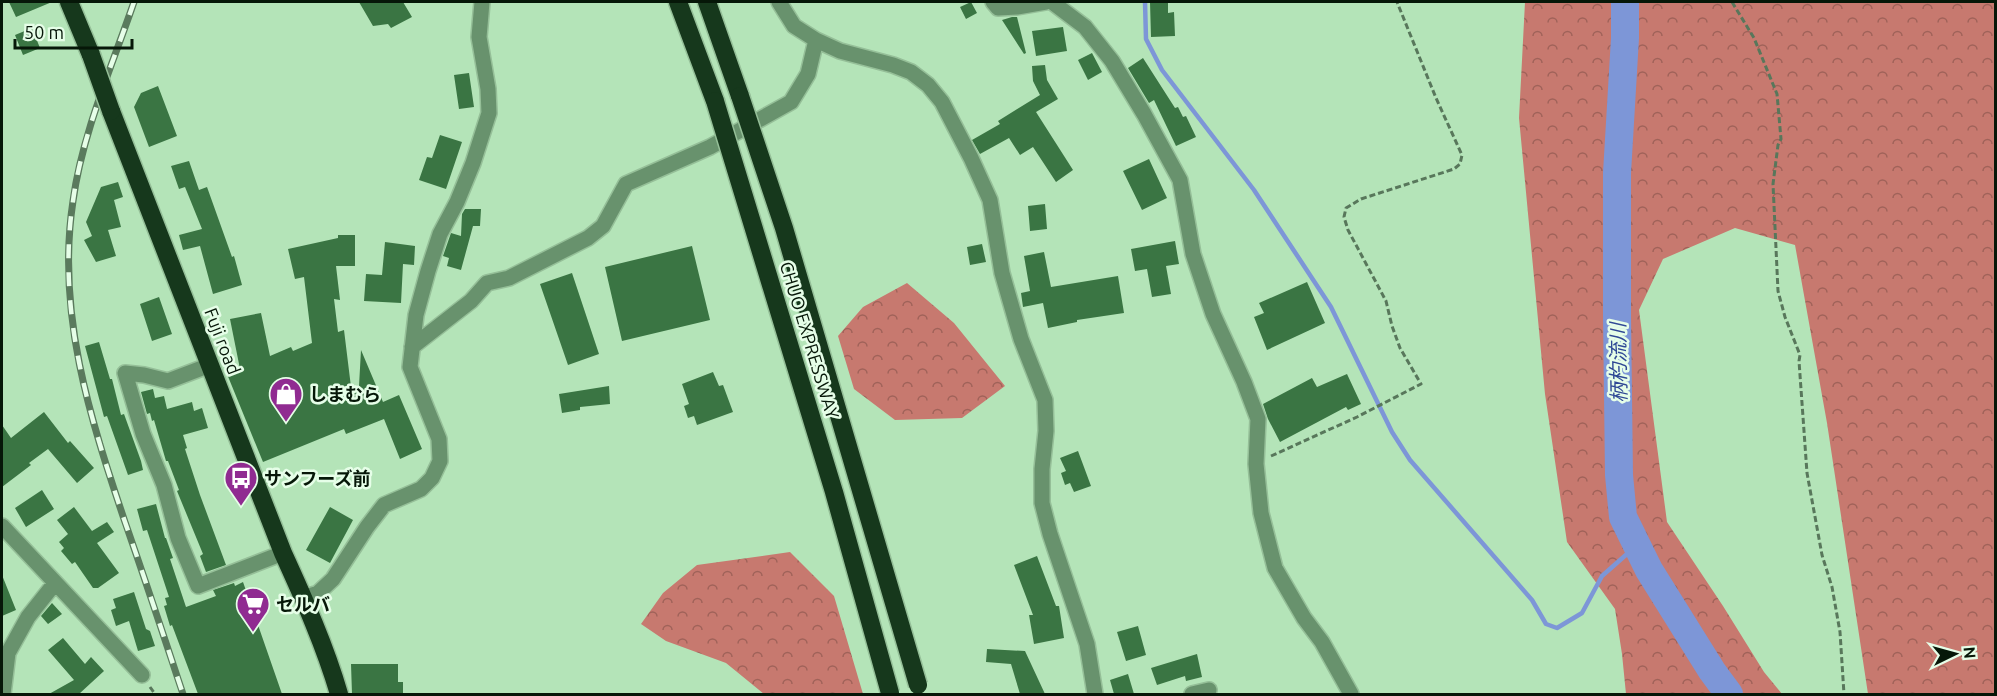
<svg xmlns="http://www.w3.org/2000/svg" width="1997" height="696" viewBox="0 0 1997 696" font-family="Ubuntu,'Noto Sans JP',sans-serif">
<defs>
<pattern id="forest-crowns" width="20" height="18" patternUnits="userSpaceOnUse" patternTransform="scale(1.5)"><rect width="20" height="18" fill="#c7796f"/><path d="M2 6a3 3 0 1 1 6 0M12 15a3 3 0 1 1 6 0" fill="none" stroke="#a06259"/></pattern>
</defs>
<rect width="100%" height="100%" fill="#b4e4b8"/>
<path fill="url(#forest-crowns)" d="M1525,2H1995V694H1868L1827,423L1795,245L1735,228L1663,259L1639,310L1667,522L1723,606L1764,672L1782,694H1626L1622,654L1615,609L1567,542L1545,394L1519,118Z
M907,283L954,323L1005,386L962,418L895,420L854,389L838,336L863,307Z
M790,552L834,596L863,694H764L726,663L666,641L641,624L663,593L697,565Z"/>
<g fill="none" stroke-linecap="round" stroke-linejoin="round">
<path stroke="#7d96d7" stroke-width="4.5" d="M1145,2L1146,39L1162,70L1254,190L1331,307L1392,432L1410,460L1532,600L1546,624L1557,628L1582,613L1602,576L1636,546"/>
<path stroke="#7d96d7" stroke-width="28" d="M1625,2V38L1617,173V316L1619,475L1623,517L1649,570L1712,671L1729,694"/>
</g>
<path fill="#3a7543" d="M9,2H52L16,17Z
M359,2H403L412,17L391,28L388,24L373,26Z
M971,2L977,13L966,19L960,7Z
M1150,2H1168V13L1174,12L1175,36L1151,37Z
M1012,17H1017L1026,53L1024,54L1002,20Z
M1063,27L1067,51L1036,56L1032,31Z
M32,28L40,48L23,55L15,35Z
M1092,53L1102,72L1088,80L1078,60Z
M1143,58L1175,108L1178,107L1183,117L1186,116L1196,137L1176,146L1154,100L1149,103L1128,68Z
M1045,65L1047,80L1058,99L1036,112L1073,170L1056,182L1033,147L1020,155L1009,138L980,154L972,140L1000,124L998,121L1040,95L1033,81L1032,66Z
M469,73L474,107L459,109L454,75Z
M158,86L177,136L149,147L134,107L141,93Z
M440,135L462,142L446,189L419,180L427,157L432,158Z
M1149,159L1167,198L1142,210L1123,171Z
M189,161L199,190L207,187L232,257L234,256L242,285L213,294L200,246L183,250L179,235L202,229L185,187L179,189L171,166Z
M118,182L123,197L114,200L121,227L108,230L116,256L96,262L84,240L92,236L86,222L101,187Z
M1045,204L1047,229L1030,231L1028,206Z
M465,209H481L480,226H473L461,270L447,266L449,258L443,256L451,233L461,236L462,214Z
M338,235H355V266H336L340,300L334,299L338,332L344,330L351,387L359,386L361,350L383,402L399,395L422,449L400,459L384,419L346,434L344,429L263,462L227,374L240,369L230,319L261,313L270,356L291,347L293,351L312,343L304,277L295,279L288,249L338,238Z
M1175,241L1179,264L1166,266L1171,294L1152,297L1147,269L1135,271L1131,249Z
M385,242L415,246L414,265L403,264L401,303L364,301L366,274L382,275Z
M982,244L986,262L970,265L967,247Z
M692,246L710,320L622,341L605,267Z
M1044,252L1051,287L1118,276L1124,313L1077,320V322L1048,328L1043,303L1023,307L1021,293L1030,291L1024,256Z
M572,273L599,354L568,365L540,284Z
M1307,282L1325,323L1267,350L1254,317L1264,313L1259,303Z
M159,297L172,334L152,341L140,304Z
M99,342L110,379H112L121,415L124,414L141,461L143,470L128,475L107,416L104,417L85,346Z
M713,372L719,386L723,385L733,412L697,425L694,416L688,418L684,406L689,404L682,384Z
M1347,374L1361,404L1348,410L1346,407L1280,442L1268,419L1263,404L1312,378L1317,387Z
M609,386L610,404L580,407V410L562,413L559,394Z
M153,389L155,398L164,396L167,409L192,402L194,411L202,408L208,428L183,435L187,448L185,449L200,495L226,565L206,572L200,556L203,554L177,491L179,490L168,461H166L154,420L152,421L150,413L147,414L141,392Z
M44,412L68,443L70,441L94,468L77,483L48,449L29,463L31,465L2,487V425L11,438Z
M1078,451L1091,486L1074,492L1070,483L1065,485L1061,473L1066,471L1060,458Z
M42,490L54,509L26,527L15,508Z
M156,504L165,538H166L173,558L170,559L186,607L216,596L213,590L234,583L235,586L243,582L282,694H198L172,625L170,626L164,606L167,605L165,598L169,597L147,530L143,531L137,509Z
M74,507L92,531L107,522L114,532L97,543L119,573L98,588H93L75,562L72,564L61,551L64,548L59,542L68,534L57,520Z
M330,507L353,520L330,563L306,550Z
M1037,556L1056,606H1059L1064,638L1034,644L1029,615H1033L1014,565Z
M2,575L16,610L2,616Z
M134,592L146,629L150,631L155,646L138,651L129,621L116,626L111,610L116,608L113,599Z
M52,603L62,614L48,624L41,616Z
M1138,626L1146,655L1126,661L1117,632Z
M63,638L85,664L91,657L104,671L79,694H49L74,680L48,650Z
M987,649L1025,651L1045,694H1020L1011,664L986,662Z
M1197,654L1202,677L1186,681L1185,676L1157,685L1151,668Z
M351,664H398V682H403V694H352Z
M1128,674L1134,694H1114L1110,680Z"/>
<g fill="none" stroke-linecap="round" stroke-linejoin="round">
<g stroke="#95bf98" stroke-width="18">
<path id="minor" d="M779,2L794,26L816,40L840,51L893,65L911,72L928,85L942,102L971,158L990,200L1002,273L1021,339L1045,400L1046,431L1042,469V503L1050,534L1087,644L1095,694
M993,2L998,8L1017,7L1046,2
M1052,2L1085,27L1112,61L1144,114L1180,180L1193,254L1213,314L1244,382L1258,419L1256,464L1261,513L1275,568L1304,618L1322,642L1351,694
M412,347L471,301L487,283L509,278L588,238L603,226L626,184L710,147L791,102L808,74L816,40
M210,365L168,381L144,375L125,373L143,434L164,485L178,538L198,586L283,553
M2,526L142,675
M303,598L318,593L333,579L367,527L384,505L421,489L432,478L440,461L439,439L410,367L416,315L428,271L440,234L457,202L473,163L489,113L488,89L479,37L482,2
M3,694L8,653L28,617L55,583
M1192,694L1209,690"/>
</g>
<g stroke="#95bf98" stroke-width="21">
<path id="highway" d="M69,2L91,55
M678,2L715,101
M707,2L740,96
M111,111L283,553C304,599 325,646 339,694"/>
</g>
<path stroke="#58775b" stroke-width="3" stroke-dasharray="6 3" stroke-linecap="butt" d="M1732,2L1754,38L1777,94L1781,139L1778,145L1773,184L1778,291L1785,317L1800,355L1799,361L1807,473L1822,555L1832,587L1840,632L1844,694
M1271,456L1357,417L1421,384L1400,348L1392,326L1386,301L1348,230L1344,217L1346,208L1361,199L1454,169L1460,164L1462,155L1436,98L1397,2
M150,687L155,694"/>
<use href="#minor" stroke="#68926d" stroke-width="15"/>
<use href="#highway" stroke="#16381c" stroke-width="18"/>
<g stroke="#5a7a5d" stroke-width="7">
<path id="rail" d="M134,2C112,66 82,134 73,201C56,313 90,418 125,522C145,579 164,637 183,694"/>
</g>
<use href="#rail" stroke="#e6fee8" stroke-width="4.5" stroke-dasharray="14" stroke-linecap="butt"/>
<g stroke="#95bf98" stroke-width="21" stroke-linecap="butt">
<path id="highway-bridge" d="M91,55L111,111
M740,96L784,228L918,685
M715,101L834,492L890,693"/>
</g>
<use href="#highway-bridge" stroke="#16381c" stroke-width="18"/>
</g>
<defs>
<g id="shop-pin" transform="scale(1.725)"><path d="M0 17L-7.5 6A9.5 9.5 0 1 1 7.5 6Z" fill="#902b91" stroke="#e6fee8"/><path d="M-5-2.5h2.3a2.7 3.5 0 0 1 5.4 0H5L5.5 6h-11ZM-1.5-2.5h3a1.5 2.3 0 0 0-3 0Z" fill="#fff"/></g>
<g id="bus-pin" transform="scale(1.725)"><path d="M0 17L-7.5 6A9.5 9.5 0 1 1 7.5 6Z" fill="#902b91" stroke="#e6fee8"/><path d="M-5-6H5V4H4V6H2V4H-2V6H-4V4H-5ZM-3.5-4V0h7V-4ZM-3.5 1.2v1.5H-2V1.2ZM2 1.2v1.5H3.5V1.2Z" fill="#fff"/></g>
<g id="supermarket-pin" transform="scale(1.725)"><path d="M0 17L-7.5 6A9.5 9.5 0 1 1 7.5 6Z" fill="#902b91" stroke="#e6fee8"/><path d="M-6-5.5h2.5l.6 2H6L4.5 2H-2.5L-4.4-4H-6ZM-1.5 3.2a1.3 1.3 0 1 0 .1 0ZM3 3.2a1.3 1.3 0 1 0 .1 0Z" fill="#fff"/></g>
</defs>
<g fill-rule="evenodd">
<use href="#shop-pin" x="286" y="394"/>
<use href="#bus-pin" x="241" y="478"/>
<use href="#supermarket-pin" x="253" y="604"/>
</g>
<g text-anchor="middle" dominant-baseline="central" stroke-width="5" stroke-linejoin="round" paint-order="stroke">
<g font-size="18" fill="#061708" stroke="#e6fee8">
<text transform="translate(810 340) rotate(73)">CHUO EXPRESSWAY</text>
<text transform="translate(223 341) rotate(69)">Fuji road</text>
</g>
<g font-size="18" font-weight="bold" fill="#061708" stroke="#e6fee8" text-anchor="start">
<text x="309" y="394">しまむら</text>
<text x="264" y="478">サンフーズ前</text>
<text x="276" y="604">セルバ</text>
</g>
<g font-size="20" font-style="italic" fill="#2f4895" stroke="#e6fee8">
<text transform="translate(1618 363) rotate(-91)">柄杓流川</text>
</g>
</g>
<rect width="1997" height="696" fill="none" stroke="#061708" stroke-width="6"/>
<g transform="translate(1955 654) rotate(85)" stroke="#e6fee8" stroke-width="4.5" paint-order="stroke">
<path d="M0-4.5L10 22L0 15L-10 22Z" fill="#061708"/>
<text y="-9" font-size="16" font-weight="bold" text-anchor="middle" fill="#061708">N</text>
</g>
<path d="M15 39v9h117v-9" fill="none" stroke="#061708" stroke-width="3"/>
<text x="24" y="39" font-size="18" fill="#061708" stroke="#e6fee8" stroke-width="4.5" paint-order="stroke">50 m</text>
</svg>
